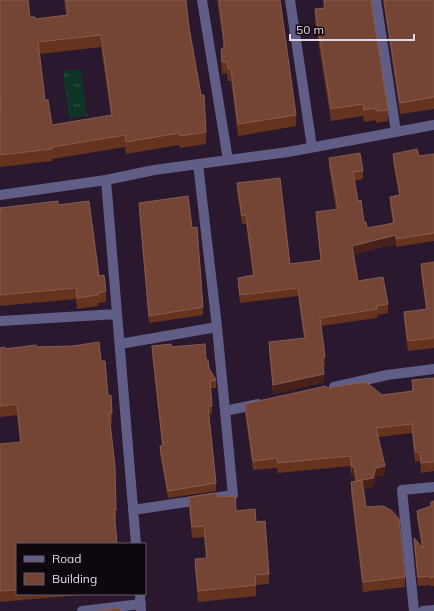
<svg xmlns="http://www.w3.org/2000/svg" width="434" height="611" viewBox="0 0 434 611" font-family="Mulish,sans-serif">
<defs>
<pattern id="grass-tufts" width="24" height="20" patternUnits="userSpaceOnUse"><rect width="24" height="20" fill="#0d3424"/><path d="M3 7l-1-3M5 7V3M7 7l1-3M15 17l-1-3M17 17v-4M19 17l1-3" fill="none" stroke="#305144"/></pattern>
</defs>
<rect width="100%" height="100%" fill="#2a192e"/>
<path fill="url(#grass-tufts)" d="M81,69L87,116L69,118L63,71Z"/>
<g fill="none" stroke-linecap="round" stroke-linejoin="round">
<path stroke="#605e87" stroke-width="10" d="M202,0L228,160
M290,0L312,147
M376,0L396,132
M106,180L136,544
M0,195L106,180L154,170L288,152L434,125
M0,321L117,314
M120,344L217,327L198,164
M334,387L387,375L434,369
M225,411L258,404
M133,510L233,495L217,327
M140,594L141,611
M82,611L141,604
M414,611L402,490L434,487
M423,611L434,610"/>
</g>
<path fill="#66331e" fill-rule="evenodd" d="M0,0L30,17L35,19L66,15L64,0H186L189,27L206,132V144L180,148L179,145L126,154L125,147L52,159V161L0,167ZM101,47L111,116L52,125L45,100L40,54Z
M217,0H280L296,115V126L238,136L231,81H228L227,73L222,74L221,60V49L224,48Z
M323,0H371L388,110V121L376,123V120L364,122L363,116L331,121L315,21V9L324,8Z
M383,0H434V109L400,114Z
M393,154L419,156L434,154V241L396,247V244L354,254L358,281L388,304V313L377,315V318L321,326L325,357V366H323L324,382L273,394L269,350V342L304,338L298,296L240,303L238,286V278L253,276L246,224H242L237,192V183L290,264L321,260L316,220V212L336,210L329,167V158L363,171V179L354,181L358,201L364,222L367,228L393,223L390,205V197L399,195L393,162Z
M139,203L203,307V315L149,323L139,210Z
M58,205L99,276L106,291V302L98,303V306L77,309L76,299L0,306V208Z
M434,262V348L408,351L404,322V312L426,309L421,274V264Z
M152,346L172,347L206,360L209,368L216,380V388H211L212,406V414H209L216,483V491L168,498L160,454V446H162L152,354Z
M37,347L101,361L112,413V423L110,424L116,510V521L17,544V594H91L0,602V444L20,442L17,415L0,417V348L5,349Z
M434,378V471L421,473L420,461L415,462L412,433L378,437L385,475L376,477L373,487L363,489L366,507L405,577V587L363,592L351,493V482L355,481L354,476L352,477L350,466L278,473L277,468L253,470L245,413V404L327,388L382,395L412,391V380Z
M189,497H217L236,511L256,522L269,574V584L256,585V596L198,602L195,570V559L206,558L204,537L192,538L189,508Z
M434,501V586H430V585L418,586L414,547V538L422,547L417,519V511L431,507V502Z"/>
<path fill="#49211b" d="M396,235V244L352,254V246Z
M324,374V382L273,394V385Z
M385,466V475L376,477L373,487L357,491V481L376,468Z
M352,467H354V476L352,477Z"/>
<path fill="#744534" stroke="#865c50" fill-rule="evenodd" d="M0,0H28L30,17H35V19L68,15L66,0H186L189,27L201,95H204L206,132L180,136L179,133L126,142L125,135L52,147V149L0,155V108H1L0,98ZM101,35L112,115L52,125L48,100H45L38,42Z
M219,0H280L296,115L238,124L231,69H228L227,62H222L221,49L224,48V40Z
M324,0H371L388,110L376,111V108L364,110L363,104L331,109L315,9L325,8Z
M384,0H434V97L400,103Z
M417,149L419,156L434,154V233L396,239V235L352,246L358,281L383,277L388,304L376,306L377,309L320,318L325,357L322,358L324,374L273,385L269,342L305,338L298,288L240,295L238,278L254,275L246,215L242,216L237,183L280,178L290,264L321,260L316,212L338,209L329,158L360,153L363,171L353,172L358,201L361,200L364,222H366L367,228L394,223L390,197L400,195L393,154Z
M188,196L192,228L197,227L203,307L149,316L139,203Z
M58,201V205L89,201L99,276L104,275L106,291L98,293V295L77,298L76,288L0,295V208Z
M434,262V338L408,341L404,312L427,309L421,264Z
M99,342L101,361H105L108,396L111,395L112,413H109L115,467L116,510H114L117,544H17V590L0,591V444L21,442L17,404L0,406V348L5,347V349L36,345L37,347L73,346Z
M171,344L172,347L205,344L206,360H208L209,368L216,380L210,381L212,406L208,407L216,483L168,491L160,446H163L152,346Z
M434,378V462L421,463L420,452H415L412,424L376,428L385,466L376,468L373,478L357,481L354,467H352L350,456L278,463L277,458L253,461L245,404L326,386L327,388L366,382L382,395L413,391L412,380Z
M362,480L366,507L383,506L391,510L399,519L405,577L363,582L351,482Z
M217,493V497L235,496L236,511L255,509L256,522L265,521L269,574L255,575L256,585L198,591L195,559L207,558L204,526L192,527L189,497Z
M434,501V577L430,578V576L418,577L414,538L423,548L417,511L431,506V502Z
M120,608V611H96Z"/>
<rect x="16" y="543" width="130" height="52" fill="#0e0710" stroke="#645b66"/>
<rect x="24" y="556" width="20" height="6" fill="#605e87" stroke="#645b66"/>
<text x="52" y="563" font-size="12" fill="#e4d9e7">Road</text>
<rect x="24" y="573" width="20" height="12" fill="#744534" stroke="#645b66"/>
<text x="52" y="583" font-size="12" fill="#e4d9e7">Building</text>
<path d="M290 34v6h124v-6" fill="none" stroke="#e4d9e7" stroke-width="2"/>
<text x="296" y="34" font-size="12" fill="#e4d9e7" stroke="#0e0710" stroke-width="3" paint-order="stroke">50 m</text>
</svg>
